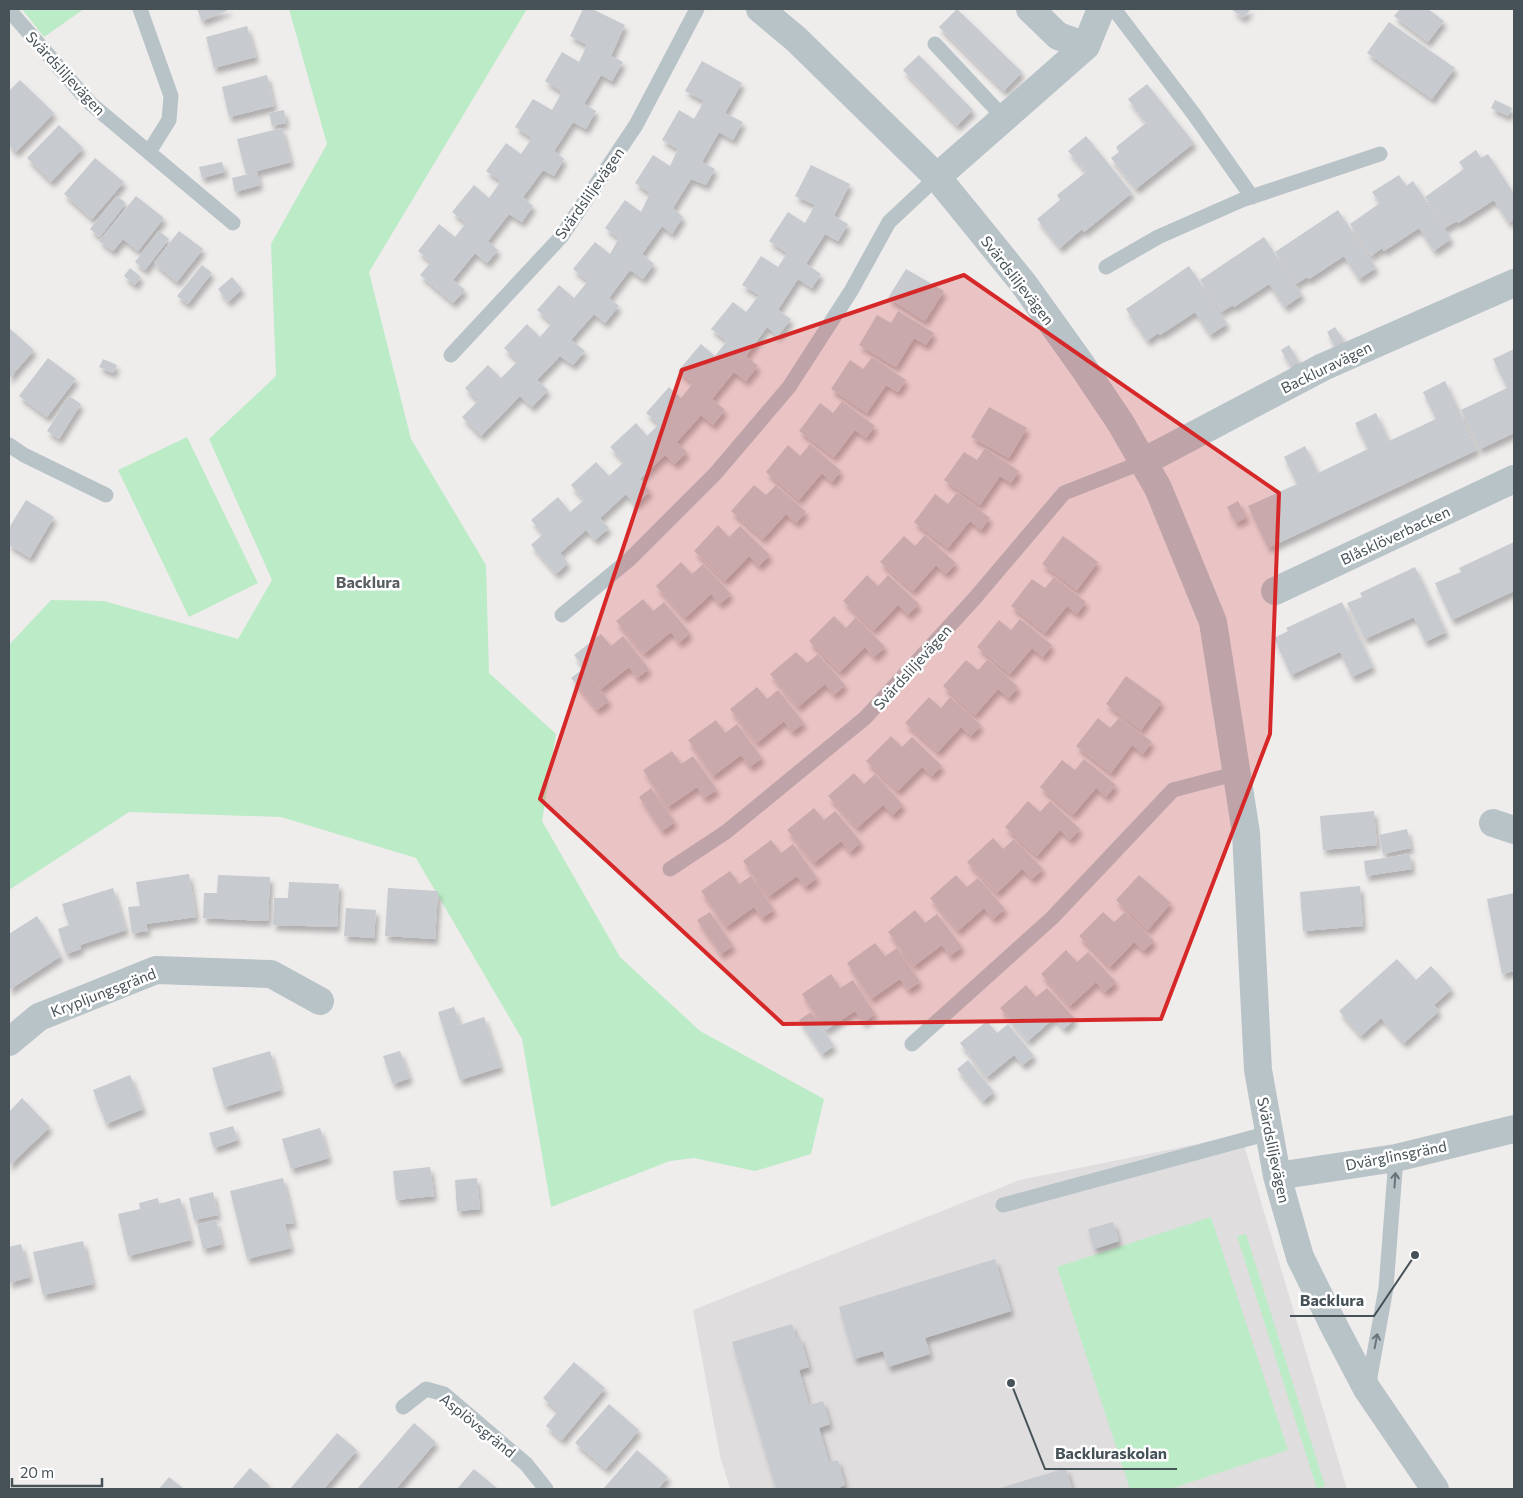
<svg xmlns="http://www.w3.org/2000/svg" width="1523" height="1498" viewBox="0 0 1523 1498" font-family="Commissioner,sans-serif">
<defs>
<filter id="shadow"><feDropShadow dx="3" dy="5.5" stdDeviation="2.5" flood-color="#0004"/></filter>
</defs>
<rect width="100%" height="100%" fill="#efecec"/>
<path fill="#e0ddde" d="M1241,1135L1347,1489H730L720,1456L693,1310L1020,1180Z"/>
<path fill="#bcebc7" d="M22,9H84L44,37Z
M289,9H527L369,272L411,439L486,565L489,673L556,734L542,821L620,957L700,1031L824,1099L811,1154L755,1171L694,1158L670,1161L551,1207L522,1039L416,858L281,817L129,812L9,890V645L51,600L104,601L238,639L272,580L209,439L276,376L271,244L327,144Z
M187,437L258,583L189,617L118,470Z
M1211,1217L1288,1450L1170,1489H1130L1057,1267Z
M1246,1234L1325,1486L1317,1489L1237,1236Z"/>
<path fill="#c7cacf" filter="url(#shadow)" d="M197,9H231L202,21Z
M583,9H592L625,25L611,56L623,62L612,81L601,75L584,104L596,111L586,129L573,122L554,151L564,159L554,176L543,170L523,197L533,206L522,222L509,214L488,241L498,250L487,263L475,253L453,280L465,290L453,303L420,275L431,262L418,251L439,224L455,237L466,223L452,212L474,185L489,198L501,181L486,171L506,143L521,154L532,138L515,127L533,99L552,110L562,92L545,81L562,52L579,62L587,45L570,36Z
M957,9L1022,72L1004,91L939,27Z
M1231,9H1251L1243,18Z
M1400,9H1428L1444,21L1428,42L1394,16Z
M1389,22L1455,68L1432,99L1367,53Z
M247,26L256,57L214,68L206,37Z
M919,55L973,110L957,126L903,70Z
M702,61L742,83L725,113L743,122L733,140L719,132L702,162L715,169L706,185L691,179L673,208L683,217L672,234L662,226L642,254L654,264L643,279L630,270L609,298L619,306L605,323L594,314L571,340L585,351L573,365L560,356L537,380L548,390L532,407L520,396L481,436L462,417L478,401L465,388L488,365L501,378L518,361L504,348L527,324L540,337L552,323L537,310L559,285L574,298L588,281L573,269L595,242L610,254L619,238L605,228L625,200L641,212L650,193L635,183L653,155L670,166L678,149L662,140L679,110L694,119L704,101L685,91Z
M267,75L274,106L229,117L222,87Z
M20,80L54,113L16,152L9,145V91Z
M1147,84L1194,143L1136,189L1111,158L1119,152L1116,147L1146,123L1128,99Z
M1495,100L1512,108L1508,116L1491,108Z
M284,110L286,123L272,126L269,113Z
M59,125L83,148L51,182L27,158Z
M282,128L291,162L246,174L237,139Z
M1086,136L1132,193L1084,232L1082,229L1060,248L1037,219L1060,200L1057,195L1086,172L1068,151Z
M1476,150L1481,158L1488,154L1514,194V219L1509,223L1494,200L1458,223L1457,221L1445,228L1425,197L1464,169L1459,162Z
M95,158L124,182L92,219L64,194Z
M222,162L225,172L202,178L199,167Z
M811,165L850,184L834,216L848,224L838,241L825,234L806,264L821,274L812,288L798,279L778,310L791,319L778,336L767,327L746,356L758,366L746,381L734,372L712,399L725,410L713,425L701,415L677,442L687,452L675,464L665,455L640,479L650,491L635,505L626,494L600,518L609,528L595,540L586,530L560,553L568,563L556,574L531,545L543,534L531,520L558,497L570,512L584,500L571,485L596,462L609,476L624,462L610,447L636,423L647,436L659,424L646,413L669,387L681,398L693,383L678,371L701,344L715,356L727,341L711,329L733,302L746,312L759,295L742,285L761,256L778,267L787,253L769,241L788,212L805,223L815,205L795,196Z
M257,172L260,185L235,192L232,178Z
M1399,175L1406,186L1413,181L1451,239L1434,251L1419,228L1384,251L1382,248L1371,256L1350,224L1380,203L1372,192Z
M117,196L126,203L100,237L90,229Z
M136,196L164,218L138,251L123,239L113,251L99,241Z
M1338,210L1376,268L1359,279L1344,256L1309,279L1307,277L1296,284L1275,252Z
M159,231L169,239L145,270L135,262Z
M179,231L203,249L177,282L154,263Z
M1264,237L1302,295L1285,307L1269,284L1234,307L1233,305L1221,312L1200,280Z
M202,265L212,273L188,304L177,296Z
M1189,266L1227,324L1210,335L1195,312L1160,335L1158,333L1147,341L1126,309Z
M130,268L141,277L135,285L124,276Z
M906,269L944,291L925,321L888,298Z
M232,277L242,289L228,302L218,289Z
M898,311L934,333L926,345L914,338L896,367L859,345L877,315L891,323Z
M1335,327L1344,341L1335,347L1327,332Z
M9,328L34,350L9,379Z
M1289,345L1299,362L1291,367L1281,350Z
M1514,349V433L1480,449L1461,410L1507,388L1493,359Z
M872,357L906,380L898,392L886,385L867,413L831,389L850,360L863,369Z
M48,358L76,379L47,417L19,396Z
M103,359L117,365L113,373L99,367Z
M1445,381L1477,450L1268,548L1248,506L1297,484L1284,457L1305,446L1318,473L1368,449L1355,423L1376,413L1389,441L1436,419L1423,392Z
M69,396L81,404L59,439L47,431Z
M842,401L875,426L866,438L855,430L834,457L799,431L820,403L833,413Z
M989,407L1027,428L1009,458L971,437Z
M810,444L841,471L832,482L822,473L799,500L766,472L788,445L800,456Z
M985,448L1019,471L1011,483L1000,476L980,505L944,480L964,452L977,460Z
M754,485L766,495L776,485L806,512L796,523L786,514L763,539L731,511Z
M957,492L990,518L981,530L970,521L948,548L914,522L935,494L948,504Z
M26,500L54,517L30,558L9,545V528Z
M1238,501L1247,517L1236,523L1227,507Z
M718,525L729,537L740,526L770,555L759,566L749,556L725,581L694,551Z
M925,535L956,563L946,574L936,565L913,591L880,562L904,536L915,546Z
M1063,536L1098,562L1077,590L1042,564Z
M1514,542V591L1452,620L1435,583L1461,572L1459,568Z
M681,562L692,574L703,564L731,594L720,604L711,594L685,618L656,586Z
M1415,567L1446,632L1425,642L1414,617L1365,639L1347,603L1362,597L1360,593Z
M867,575L878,586L888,575L919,604L908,615L898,605L874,630L843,601Z
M1054,577L1086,602L1077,614L1067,606L1045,633L1011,606L1032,579L1045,588Z
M643,599L653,611L664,602L690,633L679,643L671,632L644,654L616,621Z
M1342,602L1373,667L1352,677L1340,652L1291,675L1274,638L1288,631L1286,628Z
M834,616L846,628L856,617L885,647L874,657L865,647L840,672L809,641Z
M1020,619L1052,645L1043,657L1032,648L1010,674L977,647L999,620L1011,630Z
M601,634L611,646L623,636L649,669L637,678L629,667L601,689L574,655Z
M796,652L807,663L818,654L845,685L834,695L825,684L798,707L770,674Z
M988,659L1018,687L1009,698L998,689L975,715L943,686L966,660L978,670Z
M583,669L609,701L597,710L571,678Z
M1126,676L1162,702L1141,730L1106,704Z
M757,687L767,699L778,690L804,723L792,732L784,721L757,743L730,709Z
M929,697L941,708L950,697L981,725L971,736L961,727L938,752L905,723Z
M1120,717L1152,742L1143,754L1132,745L1111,773L1076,746L1098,718L1110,728Z
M716,720L725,733L737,724L762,758L750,767L741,755L713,776L688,740Z
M891,736L902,747L912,737L942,766L932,776L922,767L898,791L866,761Z
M672,751L681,764L693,756L717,790L704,798L697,787L668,807L643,770Z
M1084,759L1116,785L1106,797L1096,788L1073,815L1040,787L1062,760L1075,770Z
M854,773L864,784L875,774L903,805L893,815L883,805L857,828L828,796Z
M651,788L675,822L662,831L639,797Z
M1028,801L1040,812L1050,801L1080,829L1070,840L1060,830L1037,856L1005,827Z
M814,808L824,820L835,811L861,842L850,852L841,841L814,863L787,830Z
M1374,811L1377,845L1323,850L1320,816Z
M1407,829L1411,848L1383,854L1379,835Z
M993,838L1003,849L1014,839L1043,869L1032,879L1022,869L997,893L967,862Z
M771,840L781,853L793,844L817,878L805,887L797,876L769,896L743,861Z
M1410,854L1412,869L1366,876L1364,861Z
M730,871L739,884L751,876L774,910L762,918L754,907L726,927L701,891Z
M189,874L196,917L146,924L148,931L132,933L128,907L140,906L136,882Z
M218,875L270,877L268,921L203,918L204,893H217Z
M956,875L967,887L978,878L1005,909L993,919L984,908L958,931L930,898Z
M1139,875L1171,903L1148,930L1116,900Z
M289,882L339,884L337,927L273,925L274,898H288Z
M1360,886L1363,926L1303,931L1300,892Z
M113,888L126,930L80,945L81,949L66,954L58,929L69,925L62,904Z
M388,888L438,891L435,939L385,936Z
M1514,893V971L1502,974L1487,899Z
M346,908L376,910L374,938L344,936Z
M915,910L925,923L937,914L962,947L950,956L942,945L914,966L888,932Z
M710,912L733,946L721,954L697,920Z
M1103,912L1114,922L1125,912L1154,941L1144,951L1134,942L1110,967L1079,936Z
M37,916L61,956L9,990V934Z
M875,943L885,956L897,948L920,982L908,990L900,979L871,999L847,963Z
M1066,950L1077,962L1088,952L1116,982L1105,992L1096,982L1070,1006L1041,974Z
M1397,959L1416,980L1431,966L1452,989L1434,1005L1439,1011L1404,1043L1381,1018L1361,1036L1339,1011Z
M831,974L840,988L853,980L875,1014L863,1023L855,1011L826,1030L802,994Z
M1026,985L1036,997L1047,988L1075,1019L1064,1029L1054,1018L1028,1041L1000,1008Z
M454,1007L460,1025L484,1017L501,1067L460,1080L438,1012Z
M811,1012L834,1046L822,1054L799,1020Z
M987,1021L997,1033L1008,1024L1034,1056L1023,1065L1014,1055L987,1077L960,1043Z
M270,1051L281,1090L224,1107L212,1068Z
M400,1051L410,1078L393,1084L383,1056Z
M968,1060L994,1092L983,1101L957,1069Z
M130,1075L143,1109L106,1124L93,1090Z
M22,1098L50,1127L9,1166V1112Z
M233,1126L238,1140L214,1148L209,1133Z
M320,1128L329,1158L291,1169L282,1139Z
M430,1167L434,1196L396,1200L393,1171Z
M283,1178L294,1223L285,1224L291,1248L247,1259L230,1191Z
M477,1178L480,1209L457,1211L455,1180Z
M213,1192L218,1215L194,1220L189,1198Z
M158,1198L159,1204L180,1198L191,1240L128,1256L118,1214L140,1209L139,1203Z
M216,1220L222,1244L203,1249L197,1225Z
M1113,1222L1119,1241L1094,1249L1088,1229Z
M83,1241L93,1284L43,1295L33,1252Z
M21,1244L30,1277L9,1283V1247Z
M995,1259L1011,1311L925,1338L930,1354L888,1367L883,1351L854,1359L839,1307Z
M792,1324L796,1338L800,1337L809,1367L799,1370L809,1405L823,1401L830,1424L819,1428L829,1462L838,1460L845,1485L840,1487L841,1489H776L732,1342Z
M574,1362L605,1388L562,1440L546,1426L558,1411L543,1398Z
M609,1404L639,1430L606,1469L575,1443Z
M414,1423L436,1442L396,1489H357Z
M337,1433L357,1450L324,1489H290Z
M637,1450L668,1477L658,1489H606L604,1488Z
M250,1468L269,1485L265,1489H232Z
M1066,1468L1072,1489H997Z
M474,1469L498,1489H457Z
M169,1477L184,1489H159Z"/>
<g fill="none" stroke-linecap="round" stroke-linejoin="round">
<path stroke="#b8c3c8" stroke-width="15" d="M140,9L171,96L169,120L149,152
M1114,9L1193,113L1252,197
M9,10L90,103L233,223
M935,44L1005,119
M1106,267L1158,237L1242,200L1380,154
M451,355L561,237L636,125L697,9
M9,445L24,455L106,495
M562,615L630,559L715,474L789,387L851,291L889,222L937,177
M670,869L726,832L865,718L975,598L1064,493L1143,462
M912,1044L1052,918L1173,790L1238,773
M1003,1205L1269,1133
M1368,1388L1386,1288L1396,1158
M403,1407L426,1389L444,1394L526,1464L546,1489"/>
<path stroke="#b8c3c8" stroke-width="28" d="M760,9L796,39L937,177L1023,283L1081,364L1120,422L1158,488L1213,622L1246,833L1258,1070L1277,1176L1300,1257L1334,1326L1367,1389L1435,1489
M1030,9L1058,36L1086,46
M937,177L1086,46L1101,9
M1143,462L1323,367L1514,283
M1275,591L1514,479
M1493,823L1514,830
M9,1042L39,1017L156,970L271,974L320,1001
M1277,1176L1396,1158L1514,1129"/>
</g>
<defs><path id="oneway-shaft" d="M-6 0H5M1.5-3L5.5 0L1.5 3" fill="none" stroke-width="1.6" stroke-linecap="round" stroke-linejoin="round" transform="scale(1.25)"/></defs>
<g stroke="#68747a">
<use href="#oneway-shaft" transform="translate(1395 1180) rotate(-86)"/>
<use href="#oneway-shaft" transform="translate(1376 1341) rotate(-79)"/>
</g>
<path fill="#d62828" fill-opacity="0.2" stroke="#d62828" stroke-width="4" stroke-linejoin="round" d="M964,275L1279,493L1270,734L1161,1019L783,1024L540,799L682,370Z"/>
<g text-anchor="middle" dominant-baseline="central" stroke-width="5" stroke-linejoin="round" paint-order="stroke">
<g font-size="15" fill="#465258" stroke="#fff">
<text transform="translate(66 73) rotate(47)">Svärdsliljevägen</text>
<text transform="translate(589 193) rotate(-55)">Svärdsliljevägen</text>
<text transform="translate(1018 280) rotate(52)">Svärdsliljevägen</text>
<text transform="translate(1326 367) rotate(-26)">Backluravägen</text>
<text transform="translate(1395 535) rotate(-25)">Blåsklöverbacken</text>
<text transform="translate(912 667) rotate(-48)">Svärdsliljevägen</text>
<text transform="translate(103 992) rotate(-21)">Krypljungsgränd</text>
<text transform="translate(1274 1150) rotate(78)">Svärdsliljevägen</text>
<text transform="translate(1396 1155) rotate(-11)">Dvärglinsgränd</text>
<text transform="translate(478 1425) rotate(39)">Asplövsgränd</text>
</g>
<g font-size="16" font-weight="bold" fill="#595e61" stroke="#fff">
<text x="368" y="581">Backlura</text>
</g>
</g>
<path fill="none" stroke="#465258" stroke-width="2" d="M1415 1255L1374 1316H1290M1011 1383L1045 1469H1177"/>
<g fill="#465258" stroke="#fff" stroke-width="2">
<circle cx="1415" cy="1255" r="5"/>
<circle cx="1011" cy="1383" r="5"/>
</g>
<g font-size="16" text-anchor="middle" font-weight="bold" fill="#465258" stroke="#fff" stroke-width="5" stroke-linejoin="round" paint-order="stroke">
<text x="1332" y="1306">Backlura</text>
<text x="1111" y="1459">Backluraskolan</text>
</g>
<rect width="1523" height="1498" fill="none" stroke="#465258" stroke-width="20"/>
<path d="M12 1478v8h90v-8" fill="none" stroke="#465258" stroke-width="2.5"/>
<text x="20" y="1478" font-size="15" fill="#465258" stroke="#ffffff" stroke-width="4" paint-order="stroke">20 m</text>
</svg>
